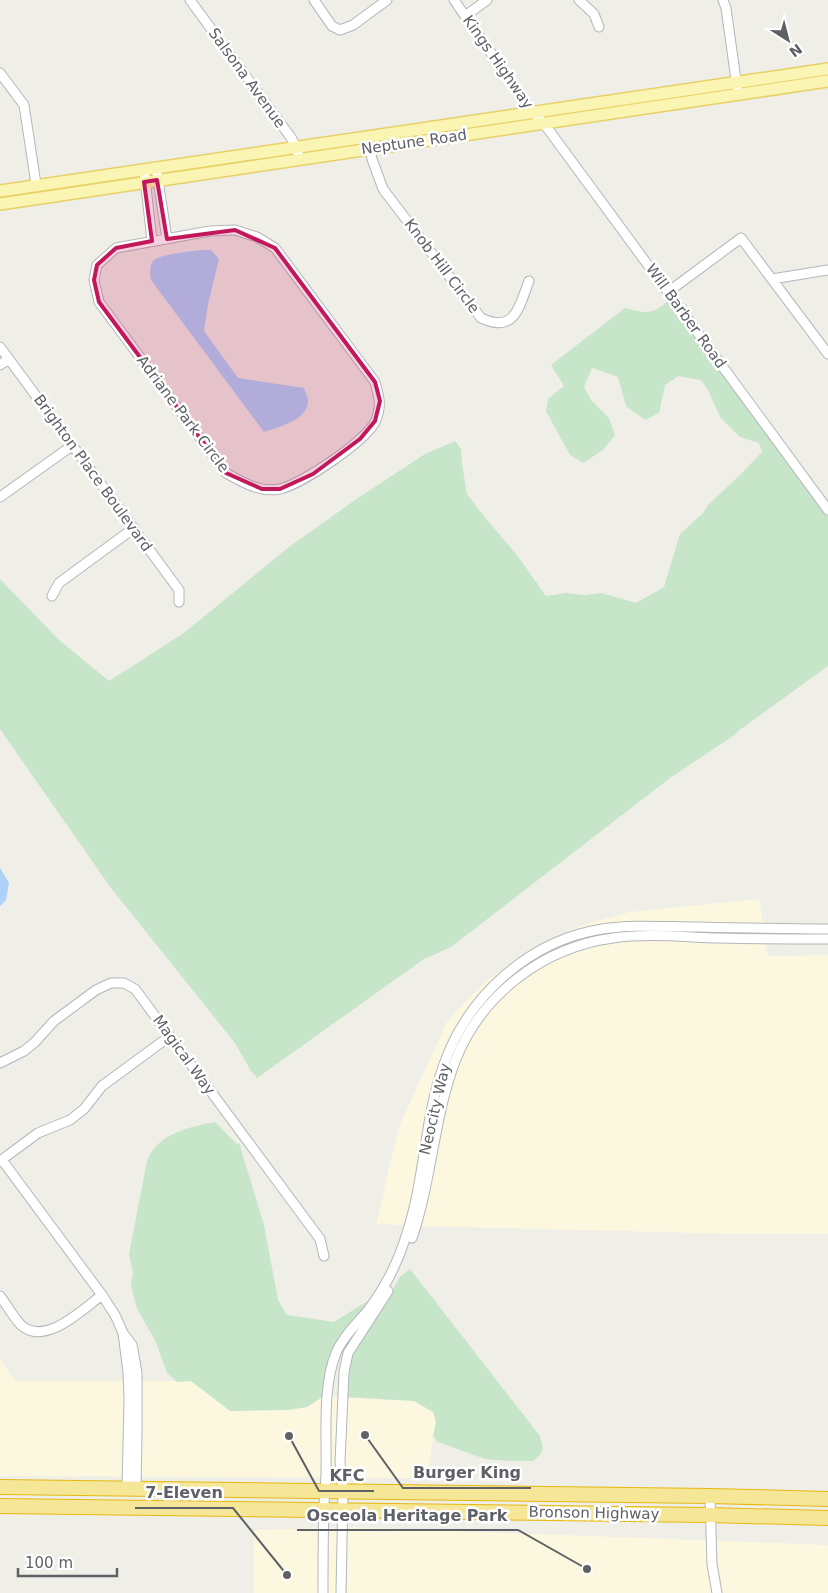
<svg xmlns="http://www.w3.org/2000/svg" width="828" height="1593" viewBox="0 0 828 1593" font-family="'DejaVu Sans',sans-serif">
<rect width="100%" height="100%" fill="#efeee7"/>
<path fill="#fcf8e0" d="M759,899L763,924H621L525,955L507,967L472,1002L453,1034L440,1064L435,1079L421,1144L417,1175L406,1225L376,1224L399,1127L448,1020L486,981L526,953L583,925L630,912Z
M639,940L765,942L767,954L769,956L828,955V1234H739L420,1226L449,1095L460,1059L472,1034L491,1008L519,981L554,959L587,947L614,942Z
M0,1359L15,1381H191L231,1411L287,1410L307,1407L324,1396L331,1399L332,1397L414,1401L433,1412L436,1422L427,1478L0,1476Z
M347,1527L828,1545V1593H347Z
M320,1528V1593H254V1530Z
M327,1528H339L337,1593H327Z"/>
<path fill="#c6e5c9" d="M669,300L686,304L703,333L828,501V666L738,731L736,734L670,778L451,947L424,959L257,1078L251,1071L235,1043L111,888L0,729V579L59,640L109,681L184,633L289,547L358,498L425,454L455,441L461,449L462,464L467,494L487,520L517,555L546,596L566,593L585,595L601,593L636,603L664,587L680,534L703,513L708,505L742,473L762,452L759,443L740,437L720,417L708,390L701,380L678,376L665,385L659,413L645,420L626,406L618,377L592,368L584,387L591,400L609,418L615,435L603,450L583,463L570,455L546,411L548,399L564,386L551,365L625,308C646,313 652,316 669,300Z
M215,1122L237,1144L239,1143L264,1225L278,1300L287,1315L334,1322L371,1299L348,1327L324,1396L307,1407L287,1410L230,1411L191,1381L177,1382L167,1373L155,1340L137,1309L131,1286L133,1273L129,1254L147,1161C157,1134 189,1127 215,1122Z
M410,1269L540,1436L543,1449L540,1455L533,1461H509L485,1459L438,1442L433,1436L436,1422L433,1412L414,1401L346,1397L347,1373L351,1355L389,1297L400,1277Z"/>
<path fill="#add1f9" d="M203,250H211L219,259L208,304L204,331L238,378L304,388C305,392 308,397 308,400C309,420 278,427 264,432L151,280C150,275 149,266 153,261C158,254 194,251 203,250Z
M0,868L9,883L6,900L0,906Z"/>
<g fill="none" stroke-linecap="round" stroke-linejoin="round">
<g stroke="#b4b6ba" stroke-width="11">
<path id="minor" d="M190,0L292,139L300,158
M314,0L332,26L340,30L353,25L387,0
M454,0L525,102L548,129L828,510
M579,0L594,14L599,27
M723,0L726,8L737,87
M465,16L487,0
M0,73L24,105L36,184
M370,148L372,159L383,189L481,318C515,334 519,307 529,281
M156,167L167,239
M144,169L152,241
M235,230L257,237L275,248L375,382C379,398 382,404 376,420C368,440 302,484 280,489C260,493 242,482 226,473L99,302L94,280L97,265L116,248L210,231Z
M772,279L828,270
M668,292L741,238L828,354
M0,347L179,590V602
M0,365L9,359
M0,497L73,445
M52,596L59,583L134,528
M0,1063L24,1051L35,1042L54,1021L96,990L111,983H124L135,989L320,1239L324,1256
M2,1160L102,1295L115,1315L123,1333L132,1345L133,1350L137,1373V1434L136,1489
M0,1161L38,1133L70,1120L84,1109L102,1086L170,1036
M412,1238C432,1180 434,1115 456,1059C482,994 544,947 613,938C647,933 684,937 719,938C755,939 792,939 828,939
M0,1296C7,1305 13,1317 21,1325C45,1347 83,1309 102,1295
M123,1333L128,1372L129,1399L127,1488
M710,1496L712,1564L717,1593
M323,1593C323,1565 323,1536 324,1508C324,1496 326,1484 326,1473C327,1435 322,1388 336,1353C343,1336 358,1323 369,1309C386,1286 399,1260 407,1233C425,1179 424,1120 443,1067C467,997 528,941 602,929C633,924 666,927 698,927C741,928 784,929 828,929
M341,1593L343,1491L340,1462L344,1372L348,1353L388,1291"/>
</g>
<g stroke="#e8d067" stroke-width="14">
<path id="major" d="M0,191L828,69
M0,204L828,81"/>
</g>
<g stroke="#e6b810" stroke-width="16">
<path id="highway" d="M0,1487L710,1496L828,1499
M0,1506L709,1515L828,1518"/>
</g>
<use href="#minor" stroke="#fff" stroke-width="9"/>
<use href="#major" stroke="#faf5b2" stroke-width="11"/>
<use href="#highway" stroke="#f6e798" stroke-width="14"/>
</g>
<path fill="#c2185b" fill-opacity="0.2" stroke="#c2185b" stroke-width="4" stroke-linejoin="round" d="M157,180L167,239L235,230L275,248L375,382L380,401L375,421L360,439L313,474L280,489H262L226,473L99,302L94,280L97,265L116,248L152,241L144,182Z"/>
<g text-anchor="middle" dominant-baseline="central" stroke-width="5" stroke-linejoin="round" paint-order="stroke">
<g font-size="15" fill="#5e6166" stroke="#fff">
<text transform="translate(498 62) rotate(55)">Kings Highway</text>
<text transform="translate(247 78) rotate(54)">Salsona Avenue</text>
<text transform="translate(414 142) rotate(-8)">Neptune Road</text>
<text transform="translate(442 266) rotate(53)">Knob Hill Circle</text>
<text transform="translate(686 316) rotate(54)">Will Barber Road</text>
<text transform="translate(183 414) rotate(53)">Adriane Park Circle</text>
<text transform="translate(93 473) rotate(54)">Brighton Place Boulevard</text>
<text transform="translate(184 1055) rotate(54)">Magical Way</text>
<text transform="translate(435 1109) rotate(-77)">Neocity Way</text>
<text transform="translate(594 1513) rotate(1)">Bronson Highway</text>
</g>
</g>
<path fill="none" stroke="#5e6166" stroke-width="2" d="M365 1435L403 1488H531M289 1436L319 1491H374M287 1575L233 1508H135M587 1569L518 1530H297"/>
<g fill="#5e6166" stroke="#fff" stroke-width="2">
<circle cx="365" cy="1435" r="5"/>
<circle cx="289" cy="1436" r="5"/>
<circle cx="287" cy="1575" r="5"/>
<circle cx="587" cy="1569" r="5"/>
</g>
<g font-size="16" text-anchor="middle" font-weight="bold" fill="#5e6166" stroke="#fff" stroke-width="5" stroke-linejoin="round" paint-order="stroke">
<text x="467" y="1478">Burger King</text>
<text x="347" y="1481">KFC</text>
<text x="184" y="1498">7-Eleven</text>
<text x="407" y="1521">Osceola Heritage Park</text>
</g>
<g transform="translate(788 40) rotate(144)" stroke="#ffffff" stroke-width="4" paint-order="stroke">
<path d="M0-4L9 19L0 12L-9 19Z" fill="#5e6166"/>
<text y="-8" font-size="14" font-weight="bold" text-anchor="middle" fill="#5e6166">N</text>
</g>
<path d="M18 1568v8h99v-8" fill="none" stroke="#5e6166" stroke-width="2.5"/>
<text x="25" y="1568" font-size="15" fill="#5e6166" stroke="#ffffff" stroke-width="4" paint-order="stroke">100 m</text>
</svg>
